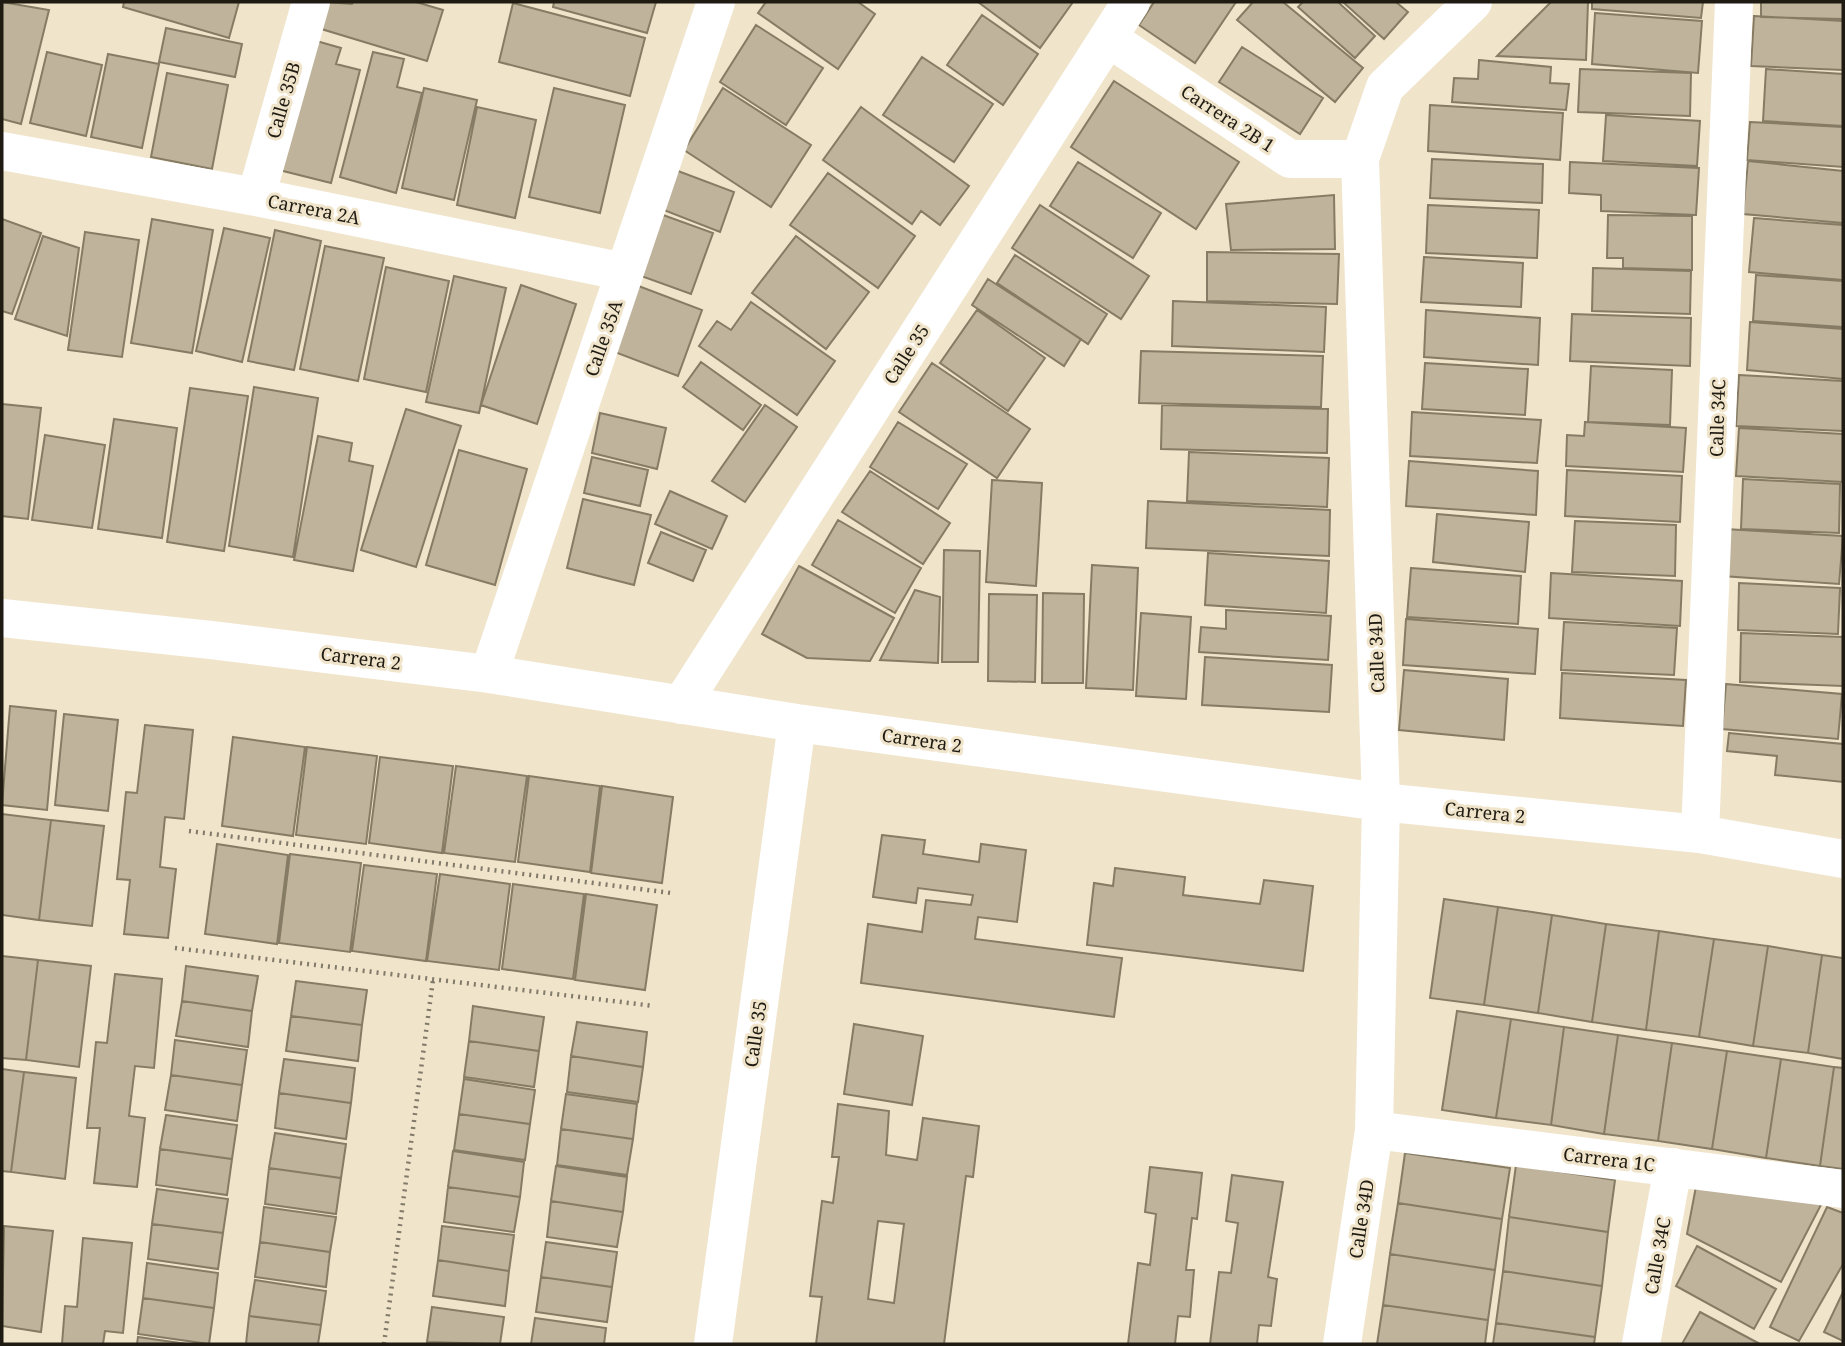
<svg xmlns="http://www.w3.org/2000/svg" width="1845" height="1346" viewBox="0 0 1845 1346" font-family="'Noto Serif',serif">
<rect width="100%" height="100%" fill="#f0e4cb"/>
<path fill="#bfb39b" stroke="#867b64" stroke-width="2" fill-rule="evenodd" d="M2,2L49,10L21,124L2,119Z
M124,2H239L229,38L123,7Z
M326,2L352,4L353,2H416L443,10L427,61L318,28Z
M554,2H656L647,33L553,7Z
M766,2H858L875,14L838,69L758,13Z
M978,2H1073L1040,48Z
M1154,2H1236L1195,63L1139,25Z
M1253,2H1283L1363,68L1335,102L1237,20Z
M1303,2H1338L1375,36L1355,58L1298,7Z
M1343,2H1396L1408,12L1384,39Z
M1551,2H1588L1586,60L1497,56Z
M1592,2H1703L1701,18L1592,9Z
M1761,2H1843V19L1761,17Z
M513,3L645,38L630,96L499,62Z
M1595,13L1702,21L1698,73L1592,64Z
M982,15L1038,54L1003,105L947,65Z
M1754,16L1843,21V70L1751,66Z
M756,25L823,68L786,125L720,82Z
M166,28L242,44L235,77L159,62Z
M313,40L341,48L336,64L360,70L331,183L279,170Z
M1242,47L1323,98L1300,134L1219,82Z
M47,52L102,65L86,136L30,123Z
M373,52L404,59L397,87L422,93L396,193L340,177Z
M108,54L159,64L142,148L91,137Z
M922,57L993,104L954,162L883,115Z
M1479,60L1551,67L1550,83L1569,84L1566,110L1452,102L1454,78L1478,79Z
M1580,69L1691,73L1690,116L1578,112Z
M1766,69L1843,74V126L1763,121Z
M167,73L228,85L212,169L151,157Z
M1114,81L1239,162L1196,229L1071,147Z
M424,88L477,100L454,200L402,188Z
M554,88L625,105L600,213L529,197Z
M723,88L811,145L771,207L684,150Z
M1430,105L1563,113L1560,160L1428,151Z
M477,107L536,120L515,218L457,205Z
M861,107L969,186L940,225L921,211L912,224L823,160Z
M1606,115L1700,121L1697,166L1603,161Z
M1750,122L1843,127V167L1747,160Z
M1432,159L1543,164L1542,203L1430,198Z
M1748,161L1843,171V223L1743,214Z
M1078,162L1161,213L1133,258L1050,206Z
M1570,162L1699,168L1696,215L1601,211V195L1569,193Z
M670,168L734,192L720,232L656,207Z
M828,173L915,236L878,288L790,225Z
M1334,195L1335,249L1231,250L1226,204Z
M1040,205L1149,276L1121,319L1012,248Z
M1428,205L1539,210L1537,258L1426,253Z
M652,211L713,233L691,294L630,272Z
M1608,215L1692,216V270L1623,268V258H1607Z
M1754,218L1843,225V280L1749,272Z
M2,219L41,233L12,314L2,311Z
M152,219L213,230L192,353L131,343Z
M224,228L270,238L242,362L196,351Z
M275,230L321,241L294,370L248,361Z
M85,232L139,240L122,357L68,350Z
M43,236L79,248L67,336L15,319Z
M796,236L869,292L826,349L752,293Z
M325,246L384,258L358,381L300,369Z
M1207,252L1339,254L1337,304L1207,301Z
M1015,255L1107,314L1088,344L997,283Z
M1424,257L1523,263L1521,307L1421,302Z
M386,267L449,281L426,392L364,379Z
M1593,268L1691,271L1690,314L1592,311Z
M1756,275L1843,281V327L1753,321Z
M454,276L506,288L479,413L426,402Z
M988,279L1081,339L1064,366L972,305Z
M628,282L702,310L678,376L604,348Z
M521,285L576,304L537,424L481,405Z
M1173,301L1326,307L1324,352L1172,346Z
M751,302L835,361L797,415L699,346L717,321L731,330Z
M977,310L1045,358L1008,411L940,363Z
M1426,310L1540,318L1538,365L1424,357Z
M1572,314L1691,318L1690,366L1570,361Z
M1750,322L1843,329V379L1747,370Z
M1141,351L1323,356L1321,407L1139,403Z
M701,362L761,405L743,430L683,387Z
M932,363L1030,429L997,478L899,412Z
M1425,363L1528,369L1525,415L1422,409Z
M1591,366L1672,370L1670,425L1588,422Z
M1739,375L1843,381V431L1736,426Z
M254,387L318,398L293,557L229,546Z
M190,388L248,396L224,551L167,542Z
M2,404L41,408L28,519L2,516Z
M765,405L797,427L745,502L712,481Z
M1162,405L1328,409L1327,453L1161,449Z
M406,409L461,426L416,567L361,550Z
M1412,412L1541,420L1537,463L1410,456Z
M600,413L666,428L657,469L592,453Z
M114,419L177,428L162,538L98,529Z
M898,422L967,464L938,509L870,467Z
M1585,422L1686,428L1683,472L1566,466L1567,435L1584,436Z
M1739,428L1843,434V482L1736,476Z
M45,435L105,445L92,528L32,520Z
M318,436L352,443L349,461L373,466L353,571L294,560Z
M459,450L527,469L495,585L426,565Z
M1189,452L1329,458L1327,507L1187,501Z
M592,457L648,470L640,506L584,493Z
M1409,461L1538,471L1536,515L1406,506Z
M1567,470L1682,476L1680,522L1565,516Z
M870,471L950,523L923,564L842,512Z
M1743,479L1840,484L1839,533L1741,529Z
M992,480L1042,483L1036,586L986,582Z
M670,491L727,516L712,549L655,524Z
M583,499L651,515L634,585L567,568Z
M1148,501L1330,510L1329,556L1146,548Z
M1437,514L1529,522L1525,572L1433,562Z
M838,520L921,568L895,613L812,565Z
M1575,521L1676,525L1675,576L1572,572Z
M1725,529L1843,536L1839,584L1722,576Z
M661,532L706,550L693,581L648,563Z
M944,550L980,551L978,662H942Z
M1208,553L1329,561L1326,613L1205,605Z
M1092,565L1138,568L1133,690L1086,688Z
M799,566L894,618L870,661L807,658L762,634Z
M1411,568L1521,576L1518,624L1407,617Z
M1551,573L1682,581L1680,626L1549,618Z
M1739,583L1840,588L1838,634L1738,630Z
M915,590L940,597L938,663L880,660Z
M1043,593L1084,594L1083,683H1042Z
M989,594L1037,595L1035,682L988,681Z
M1226,610L1331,616L1328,660L1199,652L1201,627L1226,629Z
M1141,613L1191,617L1186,699L1136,696Z
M1406,619L1538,629L1535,674L1403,665Z
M1564,622L1677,628L1674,675L1561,670Z
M1741,633L1843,637V686L1740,682Z
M1205,657L1332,665L1329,712L1202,705Z
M1404,670L1508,679L1504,740L1399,730Z
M1562,673L1686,680L1683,726L1560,718Z
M1726,684L1842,694L1838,739L1722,729Z
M10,706L56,711L47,810L2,805Z
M64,714L118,720L108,811L55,805Z
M145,725L193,730L184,819L165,817L160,867L176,869L168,938L124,934L130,880L117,879L126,792L137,793Z
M1729,733L1843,744V782L1775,775L1777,756L1727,751Z
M233,737L305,747L293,836L222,826Z
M307,747L377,756L366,844L296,835Z
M380,757L453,766L442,853L369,843Z
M456,766L527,776L515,862L444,853Z
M529,776L600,786L590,872L518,862Z
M602,786L673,797L662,883L591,873Z
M2,814L51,820L39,920L2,915Z
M51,820L104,826L92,926L39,920Z
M882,835L925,840L923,854L979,862L981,844L1026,850L1017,922L978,917L975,939L1122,958L1114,1017L861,983L868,924L922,932L926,900L971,905L973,895L918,888L916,903L873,897Z
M217,844L288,855L277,944L205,934Z
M290,854L361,863L350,952L279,943Z
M364,865L437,874L426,961L352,951Z
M1115,868L1185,877L1183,895L1260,904L1264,880L1313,886L1303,971L1087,945L1094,883L1113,886Z
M440,874L510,884L499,970L427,961Z
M513,884L584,894L573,979L502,969Z
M586,894L657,905L645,990L575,980Z
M1444,899L1498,907L1484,1005L1430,998Z
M1498,907L1552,915L1538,1013L1484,1005Z
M1552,915L1606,924L1592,1022L1538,1013Z
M1606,924L1659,931L1646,1030L1592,1022Z
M1659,931L1714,939L1699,1037L1646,1030Z
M1714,939L1768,946L1753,1046L1699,1037Z
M1768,946L1822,955L1808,1053L1753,1046Z
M1822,955L1843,958V1059L1808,1053Z
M2,956L38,960L26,1060L2,1058Z
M38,960L91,966L79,1067L26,1060Z
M186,966L258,976L252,1011L182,1001Z
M115,974L162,979L154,1068L135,1066L129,1116L145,1118L137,1187L94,1183L100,1128H87L96,1042L107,1043Z
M296,981L367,990L362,1025L291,1016Z
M182,1001L252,1011L248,1047L176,1036Z
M473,1006L544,1017L539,1051L469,1041Z
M1457,1011L1511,1019L1496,1118L1442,1110Z
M291,1016L362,1025L358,1061L286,1051Z
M1511,1019L1564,1027L1551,1125L1496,1118Z
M577,1022L647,1032L643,1067L571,1056Z
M854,1024L923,1036L912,1105L844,1094Z
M1564,1027L1618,1035L1604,1134L1551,1125Z
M1618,1035L1672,1043L1658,1141L1604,1134Z
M175,1040L247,1050L242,1085L171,1075Z
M469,1041L539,1051L534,1087L464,1077Z
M1672,1043L1727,1051L1712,1149L1658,1141Z
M1727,1051L1781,1059L1766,1158L1712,1149Z
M571,1056L643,1067L638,1102L567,1092Z
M284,1059L355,1068L351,1103L279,1093Z
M1781,1059L1834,1067L1820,1166L1766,1158Z
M1834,1067L1843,1068V1169L1820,1166Z
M2,1069L24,1072L11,1172L2,1171Z
M24,1072L76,1078L65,1179L11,1172Z
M171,1075L242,1085L237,1121L165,1110Z
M464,1079L535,1090L530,1124L459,1114Z
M279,1093L351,1103L346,1139L275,1128Z
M566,1094L637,1104L633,1139L561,1129Z
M838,1104L889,1111L886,1155L917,1160L923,1118L979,1126L973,1177L966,1176L944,1344H816L822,1297L810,1296L822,1201L833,1203L839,1157H832ZM878,1221L904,1224L894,1303L868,1299Z
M459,1114L530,1124L525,1160L454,1150Z
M166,1115L237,1125L232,1159L160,1149Z
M561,1129L633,1139L627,1175L557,1165Z
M275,1133L346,1144L341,1178L269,1168Z
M160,1149L232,1159L227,1195L156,1185Z
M453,1151L524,1162L520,1197L448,1187Z
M1405,1153L1510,1168L1502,1219L1398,1203Z
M1516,1165L1615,1180L1608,1232L1509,1217Z
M556,1166L627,1177L623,1212L551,1201Z
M1150,1167L1202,1173L1197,1219L1192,1218L1186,1270H1194L1190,1317L1178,1316L1175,1344H1128L1138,1263L1150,1265L1156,1214L1145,1212Z
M269,1168L341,1178L336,1214L265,1204Z
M1232,1175L1283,1182L1268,1277L1277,1279L1271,1326L1259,1325L1257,1344H1210L1219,1272L1231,1273L1238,1223L1226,1221Z
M1698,1176L1824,1199L1781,1282L1687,1234Z
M448,1187L520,1197L514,1232L444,1222Z
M157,1189L228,1199L223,1233L152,1224Z
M551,1201L623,1212L617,1247L547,1237Z
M1398,1203L1502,1219L1495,1270L1390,1254Z
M264,1207L336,1217L330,1252L260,1242Z
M1827,1207L1843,1213V1264L1799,1341L1770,1327Z
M1509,1217L1608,1232L1602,1286L1503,1271Z
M152,1224L223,1233L218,1269L148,1259Z
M4,1226L53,1231L41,1332L2,1326Z
M442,1226L514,1235L509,1271L438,1260Z
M83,1238L132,1243L123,1333L105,1331L103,1344H62L65,1306L77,1307Z
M260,1242L330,1252L326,1287L255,1277Z
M546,1242L617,1252L612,1287L541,1277Z
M1697,1246L1776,1289L1754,1329L1676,1286Z
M1390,1254L1495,1270L1488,1320L1383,1305Z
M438,1260L509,1271L505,1306L433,1296Z
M147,1263L218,1273L214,1308L143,1298Z
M1503,1271L1602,1286L1595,1337L1496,1323Z
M541,1277L612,1287L607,1322L536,1312Z
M255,1280L326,1291L321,1325L249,1316Z
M1843,1292V1341L1824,1332Z
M143,1298L214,1308L209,1344L138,1334Z
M1383,1305L1488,1320L1485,1344H1377Z
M432,1307L504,1317L500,1344L427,1342Z
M1700,1312L1760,1344H1682Z
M249,1316L321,1325L318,1344H246Z
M535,1318L606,1328L604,1344H531Z
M1496,1323L1595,1337L1594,1344H1493Z
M138,1337L187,1344H137Z"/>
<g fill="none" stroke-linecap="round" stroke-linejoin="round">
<path stroke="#817969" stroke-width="4.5" stroke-dasharray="2 5" stroke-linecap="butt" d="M189,831L671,893
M175,948L654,1006
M384,1344L433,980"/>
<path stroke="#fff" stroke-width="38" d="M1108,38L1290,159H1360
M2,151L256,197L625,272
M256,197L311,2
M2,618L211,640L489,674L797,723L1381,802L1700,834L1843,859
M489,674L716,2
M681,705L1131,2
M1700,834L1734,2
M1374,1130L1843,1189
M713,1344L797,723
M1342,1344L1374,1130L1381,802L1360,159L1385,87L1473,2
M1641,1344L1673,1167"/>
</g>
<g text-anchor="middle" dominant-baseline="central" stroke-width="6" stroke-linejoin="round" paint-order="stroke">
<g font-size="18" fill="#1f1b12" stroke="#f0e4cb">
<text transform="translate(283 100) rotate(-74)">Calle 35B</text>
<text transform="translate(1228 118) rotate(33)">Carrera 2B 1</text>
<text transform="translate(314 209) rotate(11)">Carrera 2A</text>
<text transform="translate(603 338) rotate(-71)">Calle 35A</text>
<text transform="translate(906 354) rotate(-57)">Calle 35</text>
<text transform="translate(1717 418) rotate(-88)">Calle 34C</text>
<text transform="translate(1376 653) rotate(-92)">Calle 34D</text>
<text transform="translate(361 658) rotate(7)">Carrera 2</text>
<text transform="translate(922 740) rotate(8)">Carrera 2</text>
<text transform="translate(1485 812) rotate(6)">Carrera 2</text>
<text transform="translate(755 1034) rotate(-82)">Calle 35</text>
<text transform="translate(1609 1159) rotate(7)">Carrera 1C</text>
<text transform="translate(1361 1219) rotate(-81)">Calle 34D</text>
<text transform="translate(1657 1256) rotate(-80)">Calle 34C</text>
</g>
</g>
<rect width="1845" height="1346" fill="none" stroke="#1f1b12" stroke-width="7"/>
</svg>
